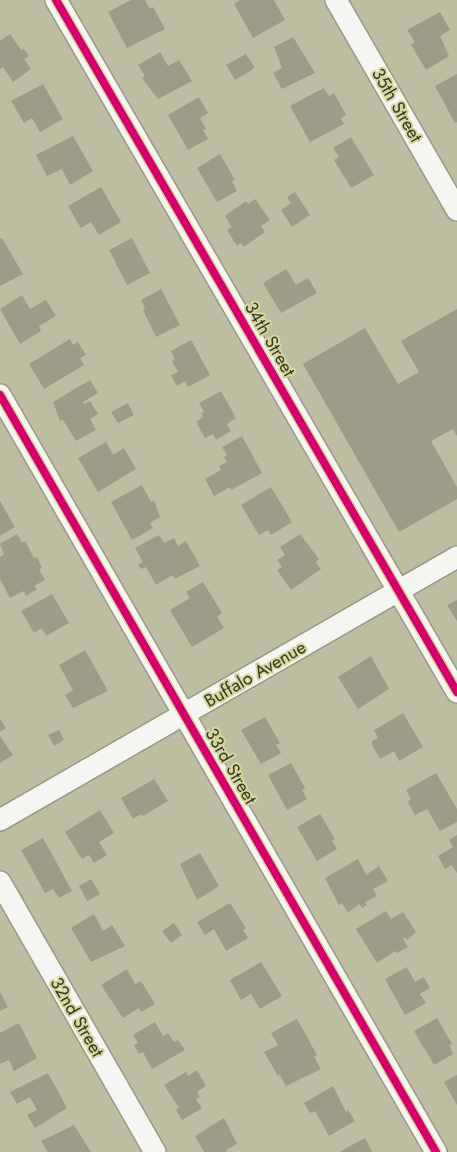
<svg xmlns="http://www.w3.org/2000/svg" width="457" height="1152" viewBox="0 0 457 1152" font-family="Jost,sans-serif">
<rect width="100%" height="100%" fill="#bdbda1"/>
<path fill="#9d9d87" d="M131,0H145L150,9L153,7L165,29L127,48L108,12Z
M240,0H274L285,20L253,38L234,4Z
M440,12L450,30L440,36L449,56L426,70L411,45L415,42L407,30Z
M10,34L21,50L24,49L29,56L24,59L31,69L13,82L3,67L0,69V41Z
M293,37L315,73L282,89L273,73L282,68L274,47Z
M160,52L168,66L179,60L192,81L158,99L142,78L145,76L138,65Z
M246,54L255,68L235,80L226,65Z
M457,74V122L455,123L435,86Z
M43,84L63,119L40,132L32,118L24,123L11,101Z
M324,88L329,96L334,93L346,115L341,118L344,124L310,142L290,106Z
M199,97L208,113L200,118L206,129L203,130L208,139L188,150L168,115Z
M73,136L93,171L70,185L62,169L47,176L36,155Z
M351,137L374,175L351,188L334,160L339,157L333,148Z
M220,154L235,180L232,181L237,191L217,202L197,168Z
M101,187L121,222L99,235L91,222L81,228L68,206Z
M295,192L310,215L292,227L281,210L291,203L287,197Z
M255,199L270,220L261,226L265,232L244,247L241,243L237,246L227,230L232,227L225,216L246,201L248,204Z
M2,238L23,274L0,286V239Z
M132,238L150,273L127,285L109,250Z
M286,269L296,285L308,278L317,293L281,313L263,283Z
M161,289L180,325L156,337L143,310L145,308L141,300Z
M22,295L30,309L46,300L56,316L39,326L41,331L20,344L0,309Z
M457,309V436L453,429L431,441L457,487V499L399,532L303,364L365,328L398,384L419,372L401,341Z
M70,339L73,345L78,342L86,355L80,358L84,365L44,389L29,364Z
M191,340L210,375L188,387L185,381L177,386L171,375L178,372L172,361L175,360L171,351Z
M90,380L98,393L83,402L84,404L90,401L98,414L90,419L96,430L76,441L63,420L60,421L53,402Z
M221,391L236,418L227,424L231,431L216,440L213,434L205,438L196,422L203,417L201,413L204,412L199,403Z
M128,403L134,415L118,423L111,412Z
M242,436L262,473L231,490L230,487L214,496L205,479L221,470L219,466L227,462L224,457L227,455L222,447Z
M106,442L113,455L124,448L136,469L98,492L78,458Z
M142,485L151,502L154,500L160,517L150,523L153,528L132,540L111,502Z
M271,487L292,522L271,535L268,530L259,535L241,505Z
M0,501L15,527L0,536Z
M17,534L22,543L25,541L34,558L37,557L42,568L39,569L45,580L34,586L37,589L26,596L24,591L10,598L0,579V557L4,554L0,544Z
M300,534L319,559L316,562L321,569L291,590L277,570L282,567L277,560L285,555L280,547Z
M159,535L164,543L174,538L178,546L186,541L200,566L175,579L173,575L156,585L146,567L141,569L138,565L143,562L135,548Z
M203,582L222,613L217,617L224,628L192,647L170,610L190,598L186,592Z
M52,594L69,623L46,636L42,628L34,633L21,611Z
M457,600V621L447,605Z
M85,650L108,691L73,708L65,695L73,690L59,665Z
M371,656L389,689L358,709L338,677Z
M403,713L423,747L399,761L394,751L380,759L372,745V741L378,738L374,730Z
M265,717L280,743L276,745L281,753L261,764L241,730Z
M0,719L6,728L0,732Z
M59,730L64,740L54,746L48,735Z
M0,736L13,755L0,763Z
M291,763L305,788L302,790L307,799L287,810L268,775Z
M436,773L457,809V822L440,831L427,809L415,815L408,802L411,799L406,790Z
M154,779L168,801L143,816L141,814L133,819L121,798Z
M100,810L114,833L99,842L107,855L94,863L89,855L82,859L65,832Z
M320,814L335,839L332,841L337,849L317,861L297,827Z
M457,835V873L452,865L445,869L438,856L453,847L449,840Z
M43,838L72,891L59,898L53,889L45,893L21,850Z
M200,853L219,886L197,900L180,864Z
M358,859L366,875L379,866L388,881L373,889L377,896L365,902L367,905L362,908L359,904L348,913L342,903L339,905L325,878Z
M91,879L100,894L87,901L79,886Z
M230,903L246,928L243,930L248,938L226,951L214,929L205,935L197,922Z
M386,911L391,919L403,912L416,932L407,940L405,937L403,939L408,947L397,953L395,951L377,963L356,929Z
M94,914L103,931L112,925L125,946L91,962L71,928Z
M174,923L182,935L171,943L162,931Z
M261,962L282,996L260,1009L251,994L241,1000L230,980Z
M407,967L415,982L424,977L430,988L420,994L426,1003L405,1015L385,979Z
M127,969L135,984L141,981L155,1004L141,1012L139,1008L123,1018L101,985Z
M0,992L8,1007L0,1011Z
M437,1018L452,1044L449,1045L453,1054L434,1065L414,1031Z
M297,1019L317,1055L314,1057L321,1069L286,1086L280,1075L278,1076L264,1052L278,1045L271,1033Z
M155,1022L163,1036L168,1033L174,1042L178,1040L185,1050L152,1069L143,1052L139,1054L134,1045L138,1043L133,1035Z
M19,1023L37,1058L14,1071L9,1060L0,1064V1033Z
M197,1070L206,1086L197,1092L200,1097L196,1099L202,1108L182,1120L176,1110L179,1108L164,1085L186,1072L188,1076Z
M48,1073L67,1108L35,1128L27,1115L37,1110L30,1097L17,1104L10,1092Z
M457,1075V1105L444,1082Z
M333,1086L346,1112L348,1110L355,1121L329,1136L315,1111L310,1113L304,1103Z
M224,1118L237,1144L226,1150L227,1152H204L195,1136Z
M74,1125L91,1152H48L41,1141Z
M365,1138L372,1152H339Z"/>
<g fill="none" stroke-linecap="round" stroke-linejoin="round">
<g stroke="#9a9a84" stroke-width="24">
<path id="street" d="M56,0L457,692
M336,0L457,210
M0,395L436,1152
M0,820L457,557
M0,882L155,1152"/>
</g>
<use href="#street" stroke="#f5f5f1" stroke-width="21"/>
<g stroke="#d5d7a1" stroke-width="11">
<path id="cycleway" d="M56,0L457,692
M0,395L436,1152"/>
</g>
<use href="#cycleway" stroke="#d6006c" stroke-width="8"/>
</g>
<g text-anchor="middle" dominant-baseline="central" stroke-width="4" stroke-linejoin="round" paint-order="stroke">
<g font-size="18" fill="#373721" stroke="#d5d7a1">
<text transform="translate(397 105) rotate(60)">35th Street</text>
<text transform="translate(270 339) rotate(60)">34th Street</text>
<text transform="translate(255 674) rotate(-30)">Buffalo Avenue</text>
<text transform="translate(231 766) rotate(60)">33rd Street</text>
<text transform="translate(77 1017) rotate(60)">32nd Street</text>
</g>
</g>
</svg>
